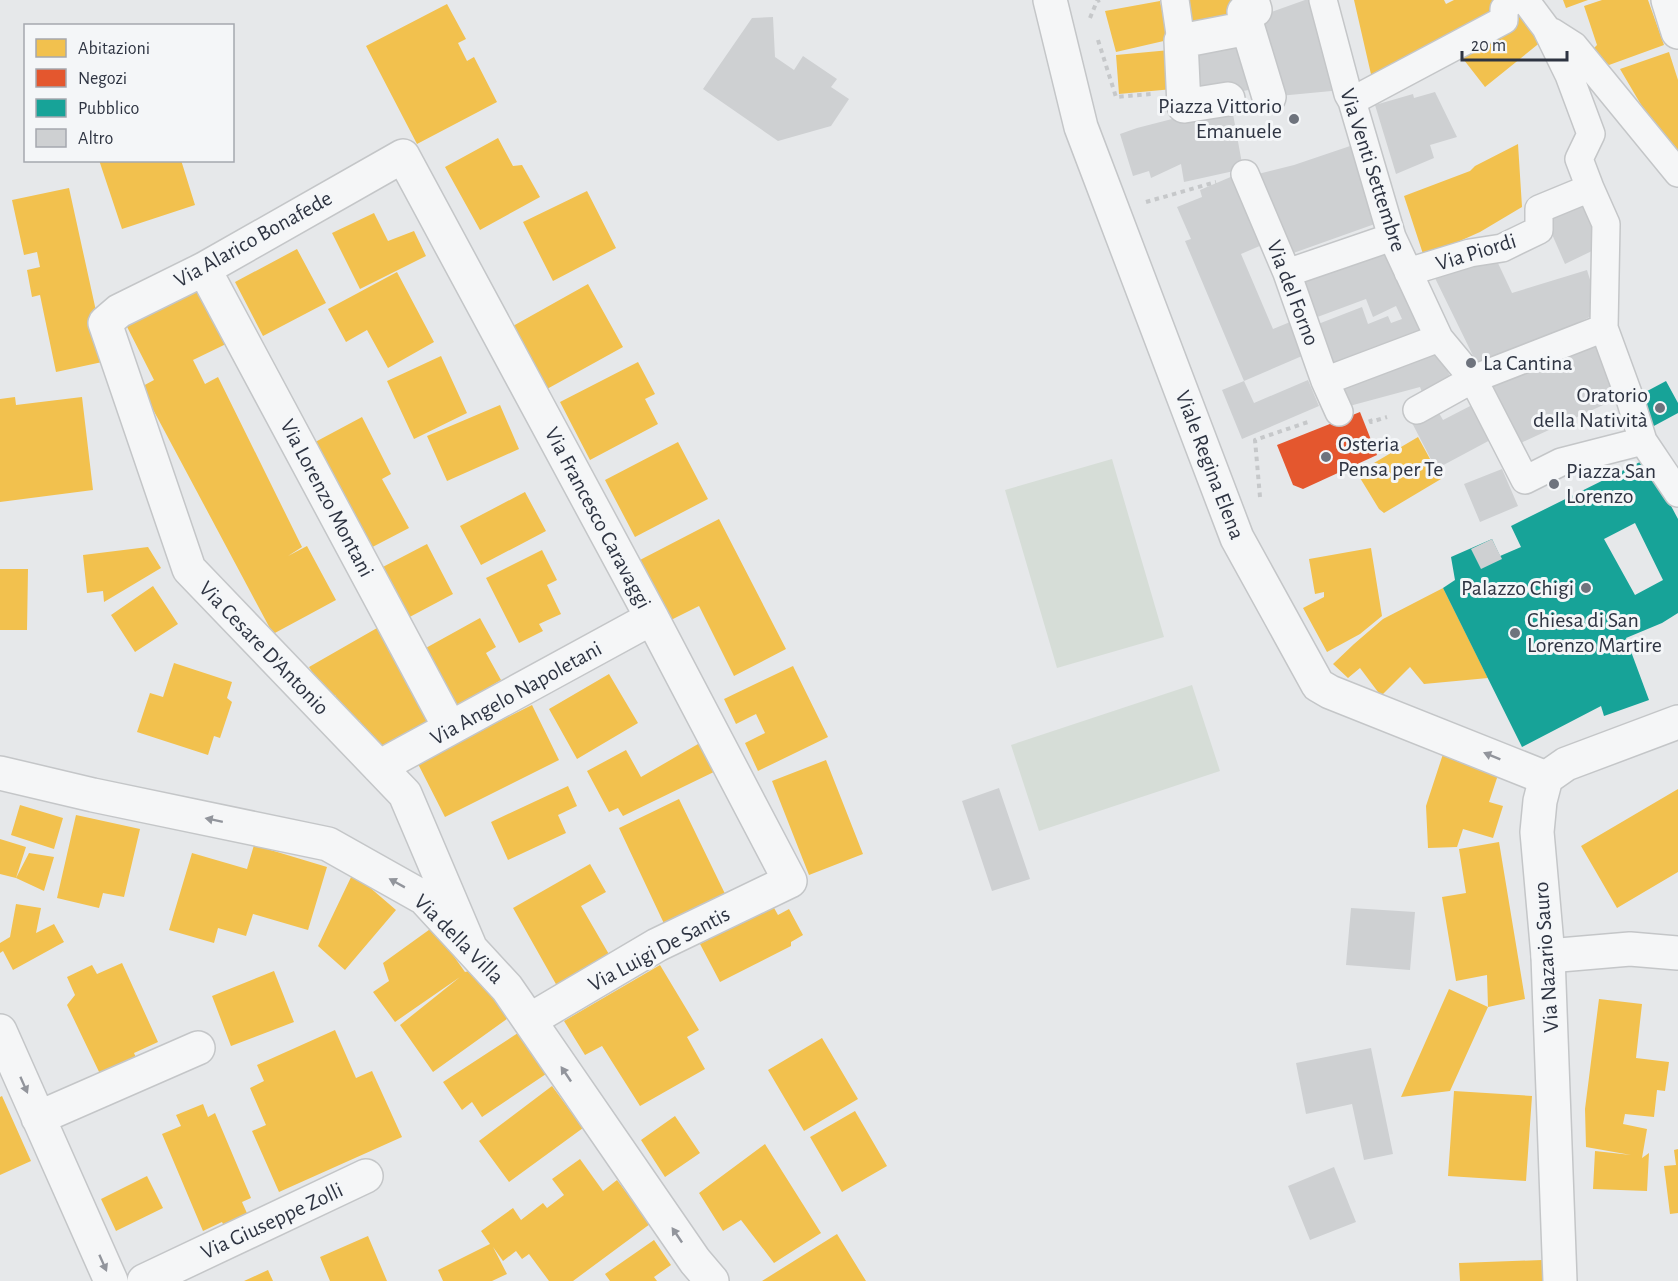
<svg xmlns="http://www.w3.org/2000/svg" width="1678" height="1281" viewBox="0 0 1678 1281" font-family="'Alegreya Sans',sans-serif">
<rect width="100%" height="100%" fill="#e6e8ea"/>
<path fill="#d6ddd7" d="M1112,459L1164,637L1057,668L1005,490Z
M1192,685L1220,771L1039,831L1011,745Z"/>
<path fill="#f2c14e" d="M1186,0H1241L1238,18L1193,27Z
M1354,0H1444L1446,4L1454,0H1494L1502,17L1373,83Z
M1563,0H1588L1566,8Z
M1602,0H1648L1664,45L1609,65L1594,57L1591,51L1597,45L1584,6Z
M1160,1L1168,40L1116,52L1105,11Z
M447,4L466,39L458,43L467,61L474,57L497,102L417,144L366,46Z
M1513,4L1542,41L1485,87L1457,51Z
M1170,50L1173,89L1119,94L1116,55Z
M1669,52L1678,80V157L1653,125L1620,69Z
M498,138L513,166L522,165L540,197L480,230L445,167Z
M1518,144L1522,207L1480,232L1424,257L1404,196L1470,171L1475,166Z
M99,160H181L195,205L122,229Z
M69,188L107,361L56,372L40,295L32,297L27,270L40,267L37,252L24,255L12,200Z
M587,191L616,248L553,281L523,222Z
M374,213L388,241L414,231L426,256L360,289L332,233Z
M297,249L326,303L263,336L235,282Z
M397,272L434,342L388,368L367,330L346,342L328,309Z
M191,274L226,344L193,360L205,384L218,377L302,547L288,556L307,546L336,600L273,634L141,387L154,380L119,311Z
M588,284L623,347L547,389L513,326Z
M441,356L467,413L414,439L387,381Z
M638,362L655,394L645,399L658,424L590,460L560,402Z
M15,397L16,405L82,397L93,490L0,502V399Z
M500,405L519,449L447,481L427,436Z
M362,417L391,474L382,479L409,528L359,554L304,448Z
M1418,437L1441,479L1384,513L1379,509L1357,473Z
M678,442L708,499L635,537L605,480Z
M525,492L546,531L481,565L460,526Z
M719,519L786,649L734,676L699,606L669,621L638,561Z
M427,544L453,594L404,620L377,570Z
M148,547L161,568L104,602L103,591L87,593L83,555Z
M1371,548L1382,616L1360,634L1327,652L1303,608L1324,597V592L1315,594L1309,559Z
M542,550L557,580L547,585L561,614L539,624L543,631L519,643L486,578Z
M0,569H28L27,630H0Z
M153,586L178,624L135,652L111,615Z
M1443,588L1488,678L1424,684L1410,667L1381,696L1360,668L1348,678L1333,664L1354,644L1383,619Z
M480,618L496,647L486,653L501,680L457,706L424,649Z
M377,628L415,694L438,722L380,757L359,720L352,724L335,695L328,699L309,667Z
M174,663L232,682L227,698L232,702L220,738L214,736L208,755L137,732L150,693L163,697Z
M793,666L828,737L758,771L745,743L765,733L756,714L736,724L724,699Z
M609,674L638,723L577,759L549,709Z
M532,705L559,760L445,817L417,762Z
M705,740L720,769L623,816L618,808L609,812L587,771L626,750L641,777Z
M1443,754L1499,772L1489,802L1503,806L1493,838L1463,829L1457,847L1428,848L1426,806Z
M826,760L863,854L809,875L772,781Z
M568,786L577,806L558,815L566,833L508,860L491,822Z
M1678,789V872L1617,908L1581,846Z
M679,799L729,902L668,932L619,828Z
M20,805L63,818L54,849L11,835Z
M76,815L140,829L124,897L103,893L99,908L57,898Z
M0,839L26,847L16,878L0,874Z
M1499,842L1525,999L1488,1007L1487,975L1456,981L1442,897L1466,893L1459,849Z
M254,845L327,867L308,930L253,914L246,936L218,928L214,943L169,930L192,853L247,869Z
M29,853L54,857L44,891L16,878Z
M590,864L606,892L581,906L614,963L561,993L513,908Z
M353,873L396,910L345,970L318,946Z
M16,904L41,908L36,933L54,924L64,942L13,970L3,951L0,953V943L10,937Z
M773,906L778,915L789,909L803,935L791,942V946L720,982L700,944Z
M433,927L465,972L482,968L514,1014L433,1072L400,1025L460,977L395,1022L373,992L389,981L383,963Z
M122,963L158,1042L134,1053L137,1060L101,1076L67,1005L75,995L67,977L92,965L97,974Z
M660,965L699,1030L687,1037L705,1069L640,1106L602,1046L585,1055L564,1021Z
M274,971L294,1022L231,1046L212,996Z
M1449,989L1488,1007L1450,1091L1401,1097Z
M1599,999L1642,1004L1636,1058L1669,1062L1665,1091L1657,1090L1654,1117L1625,1114L1623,1124L1647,1129L1642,1158L1649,1153L1647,1191L1593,1189L1595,1151L1631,1155L1586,1147L1585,1109Z
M524,1029L552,1070L482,1117L472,1102L462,1110L443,1082Z
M335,1030L356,1078L372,1071L402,1137L279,1192L252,1131L266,1125L250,1088L264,1081L257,1065Z
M822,1038L858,1099L804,1131L768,1070Z
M552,1086L583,1128L509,1182L479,1141Z
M1454,1091L1532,1096L1526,1181L1448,1176Z
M2,1096L31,1161L0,1175V1097Z
M203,1104L208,1117L215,1113L251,1198L242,1202L250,1220L226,1230L222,1222L203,1231L162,1134L181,1126L176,1115Z
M855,1111L887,1166L842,1192L810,1137Z
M675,1116L700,1153L665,1177L641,1140Z
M765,1144L821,1233L774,1263L741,1220L723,1231L699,1193Z
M1678,1149V1213L1670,1214L1664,1166L1676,1165L1674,1150Z
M580,1159L603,1191L617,1180L650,1224L573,1281H549L529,1254L522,1259L516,1251L503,1261L493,1247L507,1274L492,1281H443L438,1270L490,1244L481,1231L513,1208L521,1220L543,1203L547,1208L564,1195L552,1179Z
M147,1176L163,1208L116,1231L101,1199Z
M837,1234L866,1281H762Z
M368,1236L387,1281H330L320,1257Z
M654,1240L671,1265L654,1277L657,1281H610L605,1274Z
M1542,1260V1281H1460L1459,1263Z
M268,1270L273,1281H244Z"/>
<path fill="#e4572e" d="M1360,412L1377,455L1303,489L1293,485L1277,445Z"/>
<path fill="#17a398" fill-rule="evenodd" d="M1666,381L1678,403V413L1652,427L1636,397Z
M1646,459L1678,519V613L1662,623L1626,638L1649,700L1604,716L1601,706L1522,747L1443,588L1455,580L1451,557L1492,539L1500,556L1521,547L1511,526ZM1635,523L1663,580L1635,595L1604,539Z"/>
<path fill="#ced0d2" d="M1305,0H1312L1342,90L1279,96L1257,17Z
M773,17L775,57L794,70L803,56L837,79L831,87L849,99L831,126L778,141L703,89L752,18Z
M1251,44L1259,88L1201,99L1193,55Z
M1435,92L1457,137L1430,145L1434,158L1396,174L1375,105L1413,94L1414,98Z
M1231,103L1243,169L1184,182L1181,164L1151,178L1149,171L1133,176L1120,134L1137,128L1172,119L1194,116Z
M1359,143L1386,220L1285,256L1250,176L1294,165Z
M1240,173L1269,242L1241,254L1273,329L1295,320L1309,353L1244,381L1185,241L1191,239L1177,207L1202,197L1200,190Z
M1589,199L1600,224L1594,250L1565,264L1544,216Z
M1392,248L1430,335L1331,374L1313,326L1362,307L1368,324L1388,316L1391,323L1402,319L1396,306L1373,317L1366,299L1312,319L1298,283Z
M1471,258L1497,261L1512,293L1587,270L1600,312L1480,370L1434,276Z
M1600,334L1627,394L1512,447L1484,386Z
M1434,344L1454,384L1424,397L1420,387L1342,408L1335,385Z
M1308,380L1319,406L1242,439L1222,390L1244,381L1254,403Z
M1476,403L1494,438L1436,469L1410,419L1435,406L1443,420Z
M1502,469L1518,506L1480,522L1464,484Z
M1492,539L1502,559L1481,569L1471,549Z
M999,788L1030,879L992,891L962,801Z
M1351,908L1415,912L1410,970L1346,965Z
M1371,1048L1393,1154L1364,1160L1352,1104L1306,1114L1296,1063Z
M1334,1167L1356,1222L1310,1240L1288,1186Z"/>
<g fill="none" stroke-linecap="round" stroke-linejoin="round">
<g stroke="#c4c6c8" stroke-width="30">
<path id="pedestrian" d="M1175,0L1181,41
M1323,0L1348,94L1352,101L1392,237L1439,338L1473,379L1525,480L1561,462L1643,441L1678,493
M1525,0L1546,28L1569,75L1591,134L1579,159L1590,188L1606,224L1604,328L1630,399L1643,441
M1552,32L1574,46L1678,173
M1352,101L1504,20V9L1513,0
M1245,174L1287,273L1325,381L1339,412
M1408,272L1470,253L1502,248L1539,230V209L1590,188
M1287,273L1392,237
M1325,381L1439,338
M1417,410L1473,379L1604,328"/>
</g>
<g stroke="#c4c6c8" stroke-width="36">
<path id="minor" d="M1050,0L1081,127L1237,538L1318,685L1330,692L1546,778
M1668,0L1678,32
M1248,28L1269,97
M1228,99L1184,106L1181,41L1248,28L1244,12L1255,10L1252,0
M204,269L450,728
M379,767L652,618
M0,773L93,795L328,844L424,898L507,988L695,1261L712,1281
M470,947L405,794L189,569L105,323L119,311L204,269L403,156L652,618L790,881L657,945L530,1020
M1548,956L1630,949L1678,953
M0,1031L111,1281
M38,1118L198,1048
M144,1281L366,1176"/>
</g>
<g stroke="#c4c6c8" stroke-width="36">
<path id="tertiary" d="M1560,1281L1548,956L1537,832L1540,801L1546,778L1566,764L1678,722"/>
</g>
<path stroke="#c6c8ca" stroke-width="4" stroke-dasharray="4.5 4.5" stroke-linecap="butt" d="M1090,18L1097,1L1100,0
M1098,40L1116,97L1151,94
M1146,202L1216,182
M1370,419L1371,422L1387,417
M1260,497L1255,440L1311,421"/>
<use href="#pedestrian" stroke="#f5f6f7" stroke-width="27"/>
<use href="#minor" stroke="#f5f6f7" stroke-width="33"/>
<use href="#tertiary" stroke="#f5f6f7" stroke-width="33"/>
</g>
<defs><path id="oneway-solid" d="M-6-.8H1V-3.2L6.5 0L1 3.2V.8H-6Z" transform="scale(1.5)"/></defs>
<g fill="#92959c">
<use href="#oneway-solid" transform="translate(1492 756) rotate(-158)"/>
<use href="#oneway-solid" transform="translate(214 820) rotate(-168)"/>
<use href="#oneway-solid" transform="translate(397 883) rotate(-151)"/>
<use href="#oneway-solid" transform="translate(566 1074) rotate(-124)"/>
<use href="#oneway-solid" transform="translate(24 1085) rotate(66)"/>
<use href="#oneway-solid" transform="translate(677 1235) rotate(-124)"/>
<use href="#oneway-solid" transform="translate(103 1263) rotate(66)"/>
</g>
<g fill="#6e737d" stroke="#f4f6f8" stroke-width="2">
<circle cx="1294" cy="119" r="6"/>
<circle cx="1471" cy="363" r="6"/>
<circle cx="1660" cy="408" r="6"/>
<circle cx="1326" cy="457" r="6"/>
<circle cx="1554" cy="484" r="6"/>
<circle cx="1586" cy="588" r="6"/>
<circle cx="1515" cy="633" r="6"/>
</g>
<g text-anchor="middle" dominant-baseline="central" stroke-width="6" stroke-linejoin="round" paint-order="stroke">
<g font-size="22" fill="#2e3442" stroke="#f4f6f8" text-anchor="start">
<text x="1282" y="106" text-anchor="end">Piazza Vittorio<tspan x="1282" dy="25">Emanuele</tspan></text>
<text x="1483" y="363">La Cantina</text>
<text x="1648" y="395" text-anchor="end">Oratorio<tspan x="1648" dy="25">della Natività</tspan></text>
<text x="1338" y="444">Osteria<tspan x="1338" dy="25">Pensa per Te</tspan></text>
<text x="1566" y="471">Piazza San<tspan x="1566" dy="25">Lorenzo</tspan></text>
<text x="1574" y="588" text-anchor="end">Palazzo Chigi</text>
<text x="1527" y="620">Chiesa di San<tspan x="1527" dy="25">Lorenzo Martire</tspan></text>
</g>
<g font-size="22" fill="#2e3442" stroke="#f4f6f8">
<text transform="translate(1373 170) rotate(72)">Via Venti Settembre</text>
<text transform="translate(253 239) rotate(-29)">Via Alarico Bonafede</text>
<text transform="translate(1476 252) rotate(-17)">Via Piordi</text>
<text transform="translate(1293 293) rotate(69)">Via del Forno</text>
<text transform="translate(1210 465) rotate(69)">Viale Regina Elena</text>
<text transform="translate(327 498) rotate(62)">Via Lorenzo Montani</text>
<text transform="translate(598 518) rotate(62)">Via Francesco Caravaggi</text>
<text transform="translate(264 648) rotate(46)">Via Cesare D'Antonio</text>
<text transform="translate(516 693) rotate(-29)">Via Angelo Napoletani</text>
<text transform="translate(459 939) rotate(45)">Via della Villa</text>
<text transform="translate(659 949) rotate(-28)">Via Luigi De Santis</text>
<text transform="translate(1546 957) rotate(-94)">Via Nazario Sauro</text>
<text transform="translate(272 1221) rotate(-25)">Via Giuseppe Zolli</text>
</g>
</g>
<rect x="24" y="24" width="210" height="138" fill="#f4f6f8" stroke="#a5a8af" stroke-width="1.5"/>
<rect x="36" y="39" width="30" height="18" fill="#f2c14e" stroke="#a5a8af" stroke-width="1.5"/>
<text x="78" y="54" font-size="18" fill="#2e3442">Abitazioni</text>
<rect x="36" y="69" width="30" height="18" fill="#e4572e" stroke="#a5a8af" stroke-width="1.5"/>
<text x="78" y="84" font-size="18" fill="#2e3442">Negozi</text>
<rect x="36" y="99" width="30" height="18" fill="#17a398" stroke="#a5a8af" stroke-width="1.5"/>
<text x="78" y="114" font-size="18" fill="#2e3442">Pubblico</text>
<rect x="36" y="129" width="30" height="18" fill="#ced0d2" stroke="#a5a8af" stroke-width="1.5"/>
<text x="78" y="144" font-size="18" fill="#2e3442">Altro</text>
<path d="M1462 51v9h105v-9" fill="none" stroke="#2e3442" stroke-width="3"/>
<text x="1471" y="51" font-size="18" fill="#2e3442" stroke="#f4f6f8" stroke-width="4.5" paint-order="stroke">20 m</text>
</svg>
